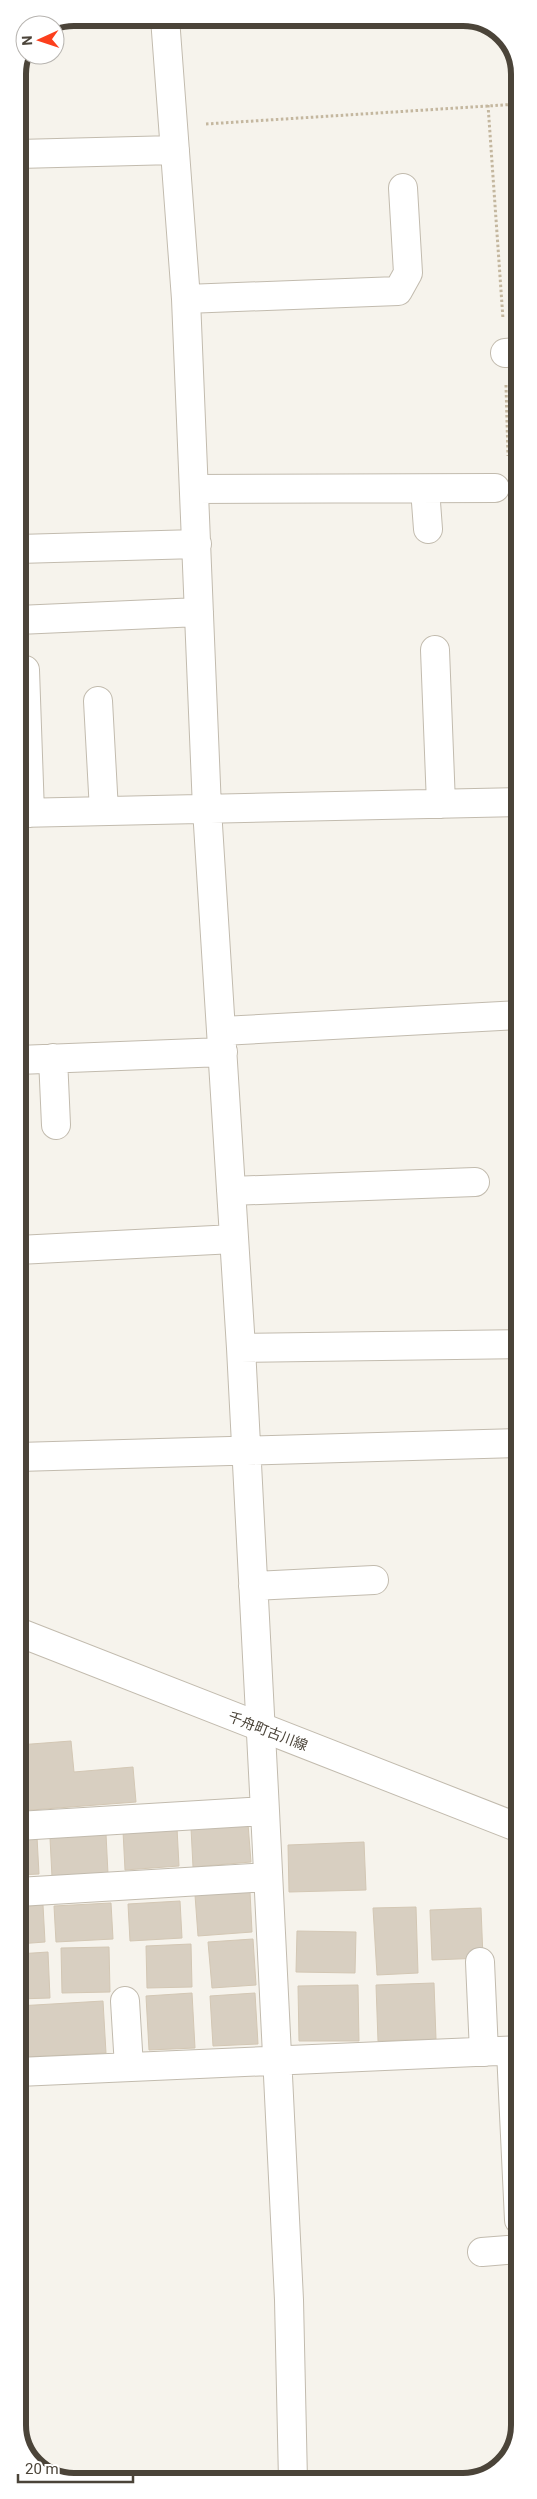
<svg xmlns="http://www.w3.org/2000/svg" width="537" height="2499" viewBox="0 0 537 2499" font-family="Roboto,'Noto Sans JP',sans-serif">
<rect width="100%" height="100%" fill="#f6f3ec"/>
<path fill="#d8cfc1" stroke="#d3c7b4" d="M71,1741L74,1772L133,1767L136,1802L18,1811V1745Z
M248,1824L251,1862L193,1867L191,1828Z
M177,1828L179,1866L125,1870L123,1831Z
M106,1834L108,1874L52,1877L50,1838Z
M37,1837L39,1874L18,1875V1838Z
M364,1842L366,1890L289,1892L288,1845Z
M250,1892L252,1932L198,1936L195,1895Z
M180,1901L182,1938L130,1941L128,1904Z
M111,1903L113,1939L56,1942L54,1906Z
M43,1905L45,1942L18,1944V1907Z
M416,1907L418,1973L377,1975L373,1908Z
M481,1908L483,1958L432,1960L430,1910Z
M515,1911H519V1954H518Z
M297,1931L356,1932L355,1973L296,1972Z
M253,1939L256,1985L212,1988L208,1942Z
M191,1944L192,1987L147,1988L146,1946Z
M109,1947L110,1992L62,1993L61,1948Z
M48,1952L50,1998L18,1999V1954Z
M509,1965H519V2026H512Z
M434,1983L436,2039L378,2041L376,1985Z
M358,1985L359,2041H299L298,1986Z
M192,1993L195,2048L149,2050L146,1996Z
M255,1993L258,2044L213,2046L210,1996Z
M103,2001L106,2053L25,2057L18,2054V2006Z"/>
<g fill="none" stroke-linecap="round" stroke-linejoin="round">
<g stroke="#c2bbae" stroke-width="30">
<path id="minor" d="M165,18L186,299L207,809L241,1348L265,1811L289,2300L293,2481
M18,154L175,150
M186,299L398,291L408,273L403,188
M505,353L519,352
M194,489L495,488
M425,489L428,529
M18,549L197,544
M18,620L199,612
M435,650L441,804
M25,670L30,813
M98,701L104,811
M18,813L519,802
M222,1031L519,1015
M53,1058L56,1125
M18,1060L223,1052
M231,1191L475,1182
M18,1250L234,1239
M241,1348L519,1344
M18,1457L519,1443
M253,1586L374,1580
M18,1826L265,1811
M18,1892L268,1877
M480,1962L484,2052
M125,2001L129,2067
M511,2051L519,2220
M18,2072L519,2050
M482,2252L519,2249"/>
</g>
<g stroke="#c2bbae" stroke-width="30">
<path id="tertiary" d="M18,1632L519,1828"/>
</g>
<path stroke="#c4b79f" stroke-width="3" stroke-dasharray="2.5 2.5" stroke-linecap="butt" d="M488,105L503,319
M206,124L519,104
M506,385L508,456
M510,518L519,769"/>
<use href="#minor" stroke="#fff" stroke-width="28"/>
<use href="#tertiary" stroke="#fff" stroke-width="28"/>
</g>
<g text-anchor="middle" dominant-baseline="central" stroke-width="4" stroke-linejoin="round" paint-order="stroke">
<g font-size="14" fill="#4b4439" stroke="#fff">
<text transform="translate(268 1731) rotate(21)">千舟町古川線</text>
</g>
</g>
<path d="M0 0H537V2499H0ZM74 26H463A48 48 0 0 1 511 74V2425A48 48 0 0 1 463 2473H74A48 48 0 0 1 26 2425V74A48 48 0 0 1 74 26Z" fill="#fff" fill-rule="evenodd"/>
<path fill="none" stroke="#4b4439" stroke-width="6" d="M74 26H463A48 48 0 0 1 511 74V2425A48 48 0 0 1 463 2473H74A48 48 0 0 1 26 2425V74A48 48 0 0 1 74 26Z"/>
<g transform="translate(40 40) rotate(267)"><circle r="24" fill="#ffffff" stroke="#b7b4b0"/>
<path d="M0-4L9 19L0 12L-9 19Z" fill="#fc3f1d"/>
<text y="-8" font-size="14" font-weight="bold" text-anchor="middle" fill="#4b4439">N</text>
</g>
<path d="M18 2474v8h115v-8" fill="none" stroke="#4b4439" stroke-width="2.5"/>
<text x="25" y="2474" font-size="15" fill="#4b4439" stroke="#ffffff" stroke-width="4" paint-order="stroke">20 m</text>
</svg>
